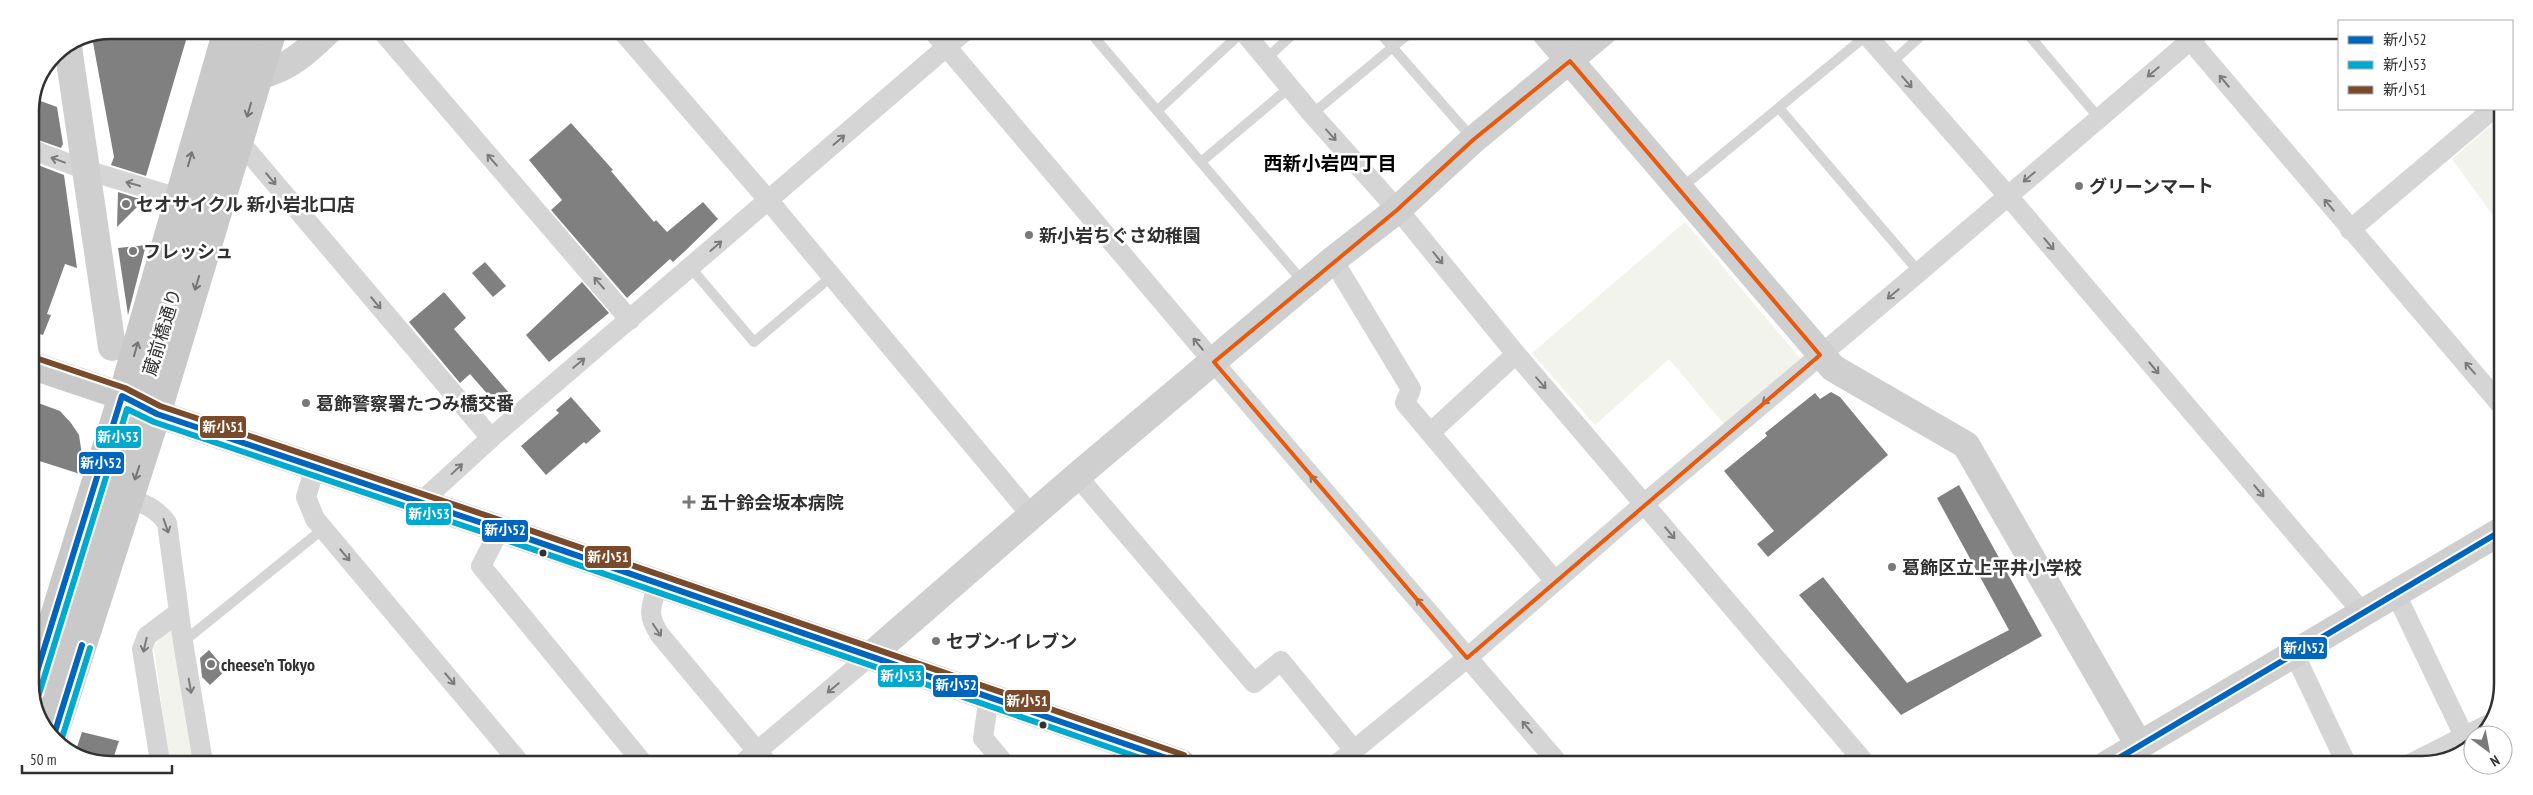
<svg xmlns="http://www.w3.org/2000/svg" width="2533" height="795" viewBox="0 0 2533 795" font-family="'PT Sans Narrow','Noto Sans JP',sans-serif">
<rect width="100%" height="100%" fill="#fff"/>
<path fill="#f1f3ec" d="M2503,115L2502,228L2452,159Z
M1685,222L1805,364L1729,430L1669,359L1595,425L1532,353Z
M176,628L193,762H169L154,647L164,634Z"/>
<path fill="#808080" d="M110,30H189L146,176L111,165L114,157L92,37Z
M35,99L57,107L63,144L61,148L30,137V110Z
M571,123L613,170L611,171L654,222L656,220L667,232L703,202L718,219L684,252L673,262L670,259L627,298L551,210L562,200L529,160Z
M30,162L64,175L77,268L65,264L47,314L51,315L43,335L40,334L34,350H30Z
M118,192L140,199L137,207L117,227Z
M146,245L128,315L118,248Z
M485,262L506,286L493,297L472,273Z
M582,282L609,313L549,362L526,335Z
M444,292L466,318L454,329L510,394L497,405L470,374L460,383L409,322Z
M1831,392L1840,397L1888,455L1768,557L1757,544L1774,531L1724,471L1767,436L1765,433L1815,393L1820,399Z
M571,397L601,431L586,444L584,442L546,475L521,446L559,413L556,410Z
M30,400L60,411L71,423L79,435L82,455L80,474L30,458Z
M1959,485L2042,636L1901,715L1799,595L1823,577L1907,683L2009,630L1937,498Z
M209,650L226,670L210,685L202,677L200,658Z
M82,732L119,741L112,762H89L75,753Z"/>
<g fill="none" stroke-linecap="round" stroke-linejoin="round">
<path stroke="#d5d5d5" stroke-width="10" d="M1089,31L1304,283
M1379,32L1473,139
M2026,32L2099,118
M1266,59L1296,31
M1891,63L1925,32
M1779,108L1919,272
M1157,111L1243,31
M1312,114L1411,32
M1201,162L1290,87
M1680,189L1867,35
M691,268L754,342L832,276
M183,642L323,529"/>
<path stroke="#d5d5d5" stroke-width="20" d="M381,30L630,320
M622,31L769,201L1031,515
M933,31L1222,372L1559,764
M1243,31L1312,114L1405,218L1516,354L1866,764
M1864,32L2008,196L2363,613
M2184,33L2501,405
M240,142L491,438
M30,149L86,170L179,198
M2350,230L2493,109
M1333,260L1411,389L1405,403L1555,581
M1430,433L1516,354
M315,468L306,497L315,519L520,763
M1077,476L1254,683L1281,661L1354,750
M129,498C145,504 157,509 167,523L183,642L203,762
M421,502L491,438L965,31
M500,529L481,566L643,763
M658,584C651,607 646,614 660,635L767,763
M2396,594L2464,736
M2294,653L2347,765
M989,696L983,738L1004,763
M160,762L142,649L147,636L179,612
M743,763L870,656
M1337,764L1467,658L1645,503L1919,272L2199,33
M2408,765L2487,725"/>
<path stroke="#cfcfcf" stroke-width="28" d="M1545,32L1833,368L1966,445L2139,745
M68,47L112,347
M260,75C290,68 307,51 329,30
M870,656L1077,476L1333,260L1397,210L1473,140L1603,32
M2106,765L2501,531"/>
<path stroke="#c9c9c9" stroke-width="28" d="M30,365L122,396L157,414L500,529L1181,763
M31,691L122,396L227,30
M53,738L157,414L273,30"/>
<path stroke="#c9c9c9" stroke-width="28" d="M41,719L195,227L252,30"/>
<g stroke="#fff" stroke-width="10">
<path id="bus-1" d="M31,691L122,396L157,414L500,529L1181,763
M53,738L82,645
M2107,765L2501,531"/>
</g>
<g stroke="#fff" stroke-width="10">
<path id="bus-2" d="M39,694L127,409L154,422L497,537L1155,763
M61,741L90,648"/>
</g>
<g stroke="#fff" stroke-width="10">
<path id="bus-3" d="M33,357L125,388L160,406L503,521L1184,755"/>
</g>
<use href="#bus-1" stroke="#0065bd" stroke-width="6"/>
<use href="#bus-2" stroke="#00a9ce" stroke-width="6"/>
<use href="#bus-3" stroke="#7a4b2a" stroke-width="6"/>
</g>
<defs><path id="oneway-shaft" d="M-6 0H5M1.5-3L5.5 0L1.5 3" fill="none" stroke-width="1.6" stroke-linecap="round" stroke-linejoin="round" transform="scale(1.25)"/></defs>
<g stroke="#7b7b7b">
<use href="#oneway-shaft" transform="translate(2153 72) rotate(140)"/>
<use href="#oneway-shaft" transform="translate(2224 81) rotate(-130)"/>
<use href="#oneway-shaft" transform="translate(1907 82) rotate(49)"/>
<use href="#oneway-shaft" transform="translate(1331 135) rotate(48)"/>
<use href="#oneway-shaft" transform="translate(839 140) rotate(-41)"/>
<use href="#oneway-shaft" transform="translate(58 160) rotate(-160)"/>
<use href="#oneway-shaft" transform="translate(492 160) rotate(-131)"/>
<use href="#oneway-shaft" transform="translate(2029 177) rotate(140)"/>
<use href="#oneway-shaft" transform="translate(271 179) rotate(50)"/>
<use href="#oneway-shaft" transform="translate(133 184) rotate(-164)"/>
<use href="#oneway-shaft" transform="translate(2329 205) rotate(-130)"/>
<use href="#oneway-shaft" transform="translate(2049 244) rotate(50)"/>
<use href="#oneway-shaft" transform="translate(716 246) rotate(-41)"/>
<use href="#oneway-shaft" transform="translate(1438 258) rotate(51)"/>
<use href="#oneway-shaft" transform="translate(599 283) rotate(-131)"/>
<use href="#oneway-shaft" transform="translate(1893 294) rotate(140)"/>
<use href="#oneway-shaft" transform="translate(376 303) rotate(50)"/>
<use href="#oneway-shaft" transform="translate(1198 344) rotate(-130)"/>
<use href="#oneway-shaft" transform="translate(579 363) rotate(-40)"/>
<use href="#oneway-shaft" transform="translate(2154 368) rotate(50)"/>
<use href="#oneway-shaft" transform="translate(2470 368) rotate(-131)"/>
<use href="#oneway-shaft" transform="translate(1541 383) rotate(49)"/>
<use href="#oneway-shaft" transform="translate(1768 399) rotate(140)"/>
<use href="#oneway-shaft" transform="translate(457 469) rotate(-43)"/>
<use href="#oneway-shaft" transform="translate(1315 481) rotate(-131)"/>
<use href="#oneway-shaft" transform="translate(2259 491) rotate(50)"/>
<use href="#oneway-shaft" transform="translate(166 526) rotate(71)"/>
<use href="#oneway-shaft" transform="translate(1670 533) rotate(50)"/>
<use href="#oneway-shaft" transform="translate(345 555) rotate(50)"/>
<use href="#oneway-shaft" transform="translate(1421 604) rotate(-131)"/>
<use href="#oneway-shaft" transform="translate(657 630) rotate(56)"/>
<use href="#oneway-shaft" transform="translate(145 645) rotate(103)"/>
<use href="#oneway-shaft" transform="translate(450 679) rotate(50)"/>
<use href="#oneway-shaft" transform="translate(190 686) rotate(80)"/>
<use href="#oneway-shaft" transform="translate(833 688) rotate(140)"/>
<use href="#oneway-shaft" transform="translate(1527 727) rotate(-130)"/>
</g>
<g stroke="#757575">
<use href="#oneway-shaft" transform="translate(249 110) rotate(106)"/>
<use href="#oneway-shaft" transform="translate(190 159) rotate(-74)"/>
<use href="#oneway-shaft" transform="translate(197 283) rotate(107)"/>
<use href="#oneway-shaft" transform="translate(136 349) rotate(-74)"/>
<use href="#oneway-shaft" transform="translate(137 473) rotate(108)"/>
</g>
<path fill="none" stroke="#e8590c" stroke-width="4" stroke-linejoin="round" d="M1570,61L1820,355L1467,658L1214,362L1397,210L1473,140Z"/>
<g fill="#797979" stroke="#fff" stroke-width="2">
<circle cx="2079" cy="186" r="5"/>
<circle cx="126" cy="204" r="5"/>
<circle cx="1029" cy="235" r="5"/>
<circle cx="133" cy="251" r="5"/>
<circle cx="306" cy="403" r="5"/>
<path d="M686.5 494.5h5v5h5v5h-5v5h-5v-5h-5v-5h5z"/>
<circle cx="1892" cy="567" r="5"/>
<circle cx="936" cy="641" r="5"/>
<circle cx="211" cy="664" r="5"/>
</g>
<g fill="#313131" stroke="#fff" stroke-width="2">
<circle cx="543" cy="553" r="4.5"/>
<circle cx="1043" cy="725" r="4.5"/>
</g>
<g text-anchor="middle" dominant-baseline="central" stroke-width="5" stroke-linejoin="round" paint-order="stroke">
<g font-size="18" font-weight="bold" fill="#313131" stroke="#fff" text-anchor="start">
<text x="2089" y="186">グリーンマート</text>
<text x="136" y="204">セオサイクル 新小岩北口店</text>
<text x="1039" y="235">新小岩ちぐさ幼稚園</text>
<text x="143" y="251">フレッシュ</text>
<text x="316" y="403">葛飾警察署たつみ橋交番</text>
<text x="700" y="502">五十鈴会坂本病院</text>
<text x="1902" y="567">葛飾区立上平井小学校</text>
<text x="946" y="641">セブン-イレブン</text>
<text x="221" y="664">cheese’n Tokyo</text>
</g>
<g font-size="18" fill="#313131" stroke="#fff">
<text transform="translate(162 332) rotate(-73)">蔵前橋通り</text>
</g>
<g font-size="19" font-weight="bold" fill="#000" stroke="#fff">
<text x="1330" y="163">西新小岩四丁目</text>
</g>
</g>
<path d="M0 0H2533V795H0ZM111 39H2422A72 72 0 0 1 2494 111V684A72 72 0 0 1 2422 756H111A72 72 0 0 1 39 684V111A72 72 0 0 1 111 39Z" fill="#fff" fill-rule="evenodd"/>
<path fill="none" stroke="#313131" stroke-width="2.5" d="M111 39H2422A72 72 0 0 1 2494 111V684A72 72 0 0 1 2422 756H111A72 72 0 0 1 39 684V111A72 72 0 0 1 111 39Z"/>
<g stroke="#fff" stroke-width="2">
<rect x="199" y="415" width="48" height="24" rx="5" fill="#7a4b2a"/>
<rect x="95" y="425" width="47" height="24" rx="5" fill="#00a9ce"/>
<rect x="78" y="451" width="47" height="24" rx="5" fill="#0065bd"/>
<rect x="405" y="502" width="47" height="24" rx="5" fill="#00a9ce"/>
<rect x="481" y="519" width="48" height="24" rx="5" fill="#0065bd"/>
<rect x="584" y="545" width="48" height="24" rx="5" fill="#7a4b2a"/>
<rect x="2280" y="636" width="48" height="24" rx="5" fill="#0065bd"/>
<rect x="877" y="664" width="48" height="24" rx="5" fill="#00a9ce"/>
<rect x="932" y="674" width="47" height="24" rx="5" fill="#0065bd"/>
<rect x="1004" y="689" width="47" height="24" rx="5" fill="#7a4b2a"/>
</g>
<g font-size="14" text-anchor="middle" font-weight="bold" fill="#fff">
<text x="223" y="432">新小51</text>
<text x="118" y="442">新小53</text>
<text x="101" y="468">新小52</text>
<text x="429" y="519">新小53</text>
<text x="505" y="535">新小52</text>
<text x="608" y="562">新小51</text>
<text x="2304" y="653">新小52</text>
<text x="901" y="681">新小53</text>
<text x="956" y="690">新小52</text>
<text x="1027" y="706">新小51</text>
</g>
<rect x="2338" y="20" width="175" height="90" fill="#ffffff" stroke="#adadad"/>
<rect x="2348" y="36" width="25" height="8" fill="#0065bd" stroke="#adadad"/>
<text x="2383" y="45" font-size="15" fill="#313131">新小52</text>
<rect x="2348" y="61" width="25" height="8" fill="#00a9ce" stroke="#adadad"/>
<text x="2383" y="70" font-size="15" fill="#313131">新小53</text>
<rect x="2348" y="86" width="25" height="8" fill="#7a4b2a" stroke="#adadad"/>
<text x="2383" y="95" font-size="15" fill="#313131">新小51</text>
<g transform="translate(2488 750) rotate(148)"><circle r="24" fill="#ffffff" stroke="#adadad"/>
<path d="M0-4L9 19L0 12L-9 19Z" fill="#797979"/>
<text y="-8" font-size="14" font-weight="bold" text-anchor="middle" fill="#313131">N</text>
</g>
<path d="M22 765v8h150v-8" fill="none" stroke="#313131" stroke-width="2.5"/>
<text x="30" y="765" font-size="15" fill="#313131" stroke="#ffffff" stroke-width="4" paint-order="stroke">50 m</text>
</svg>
